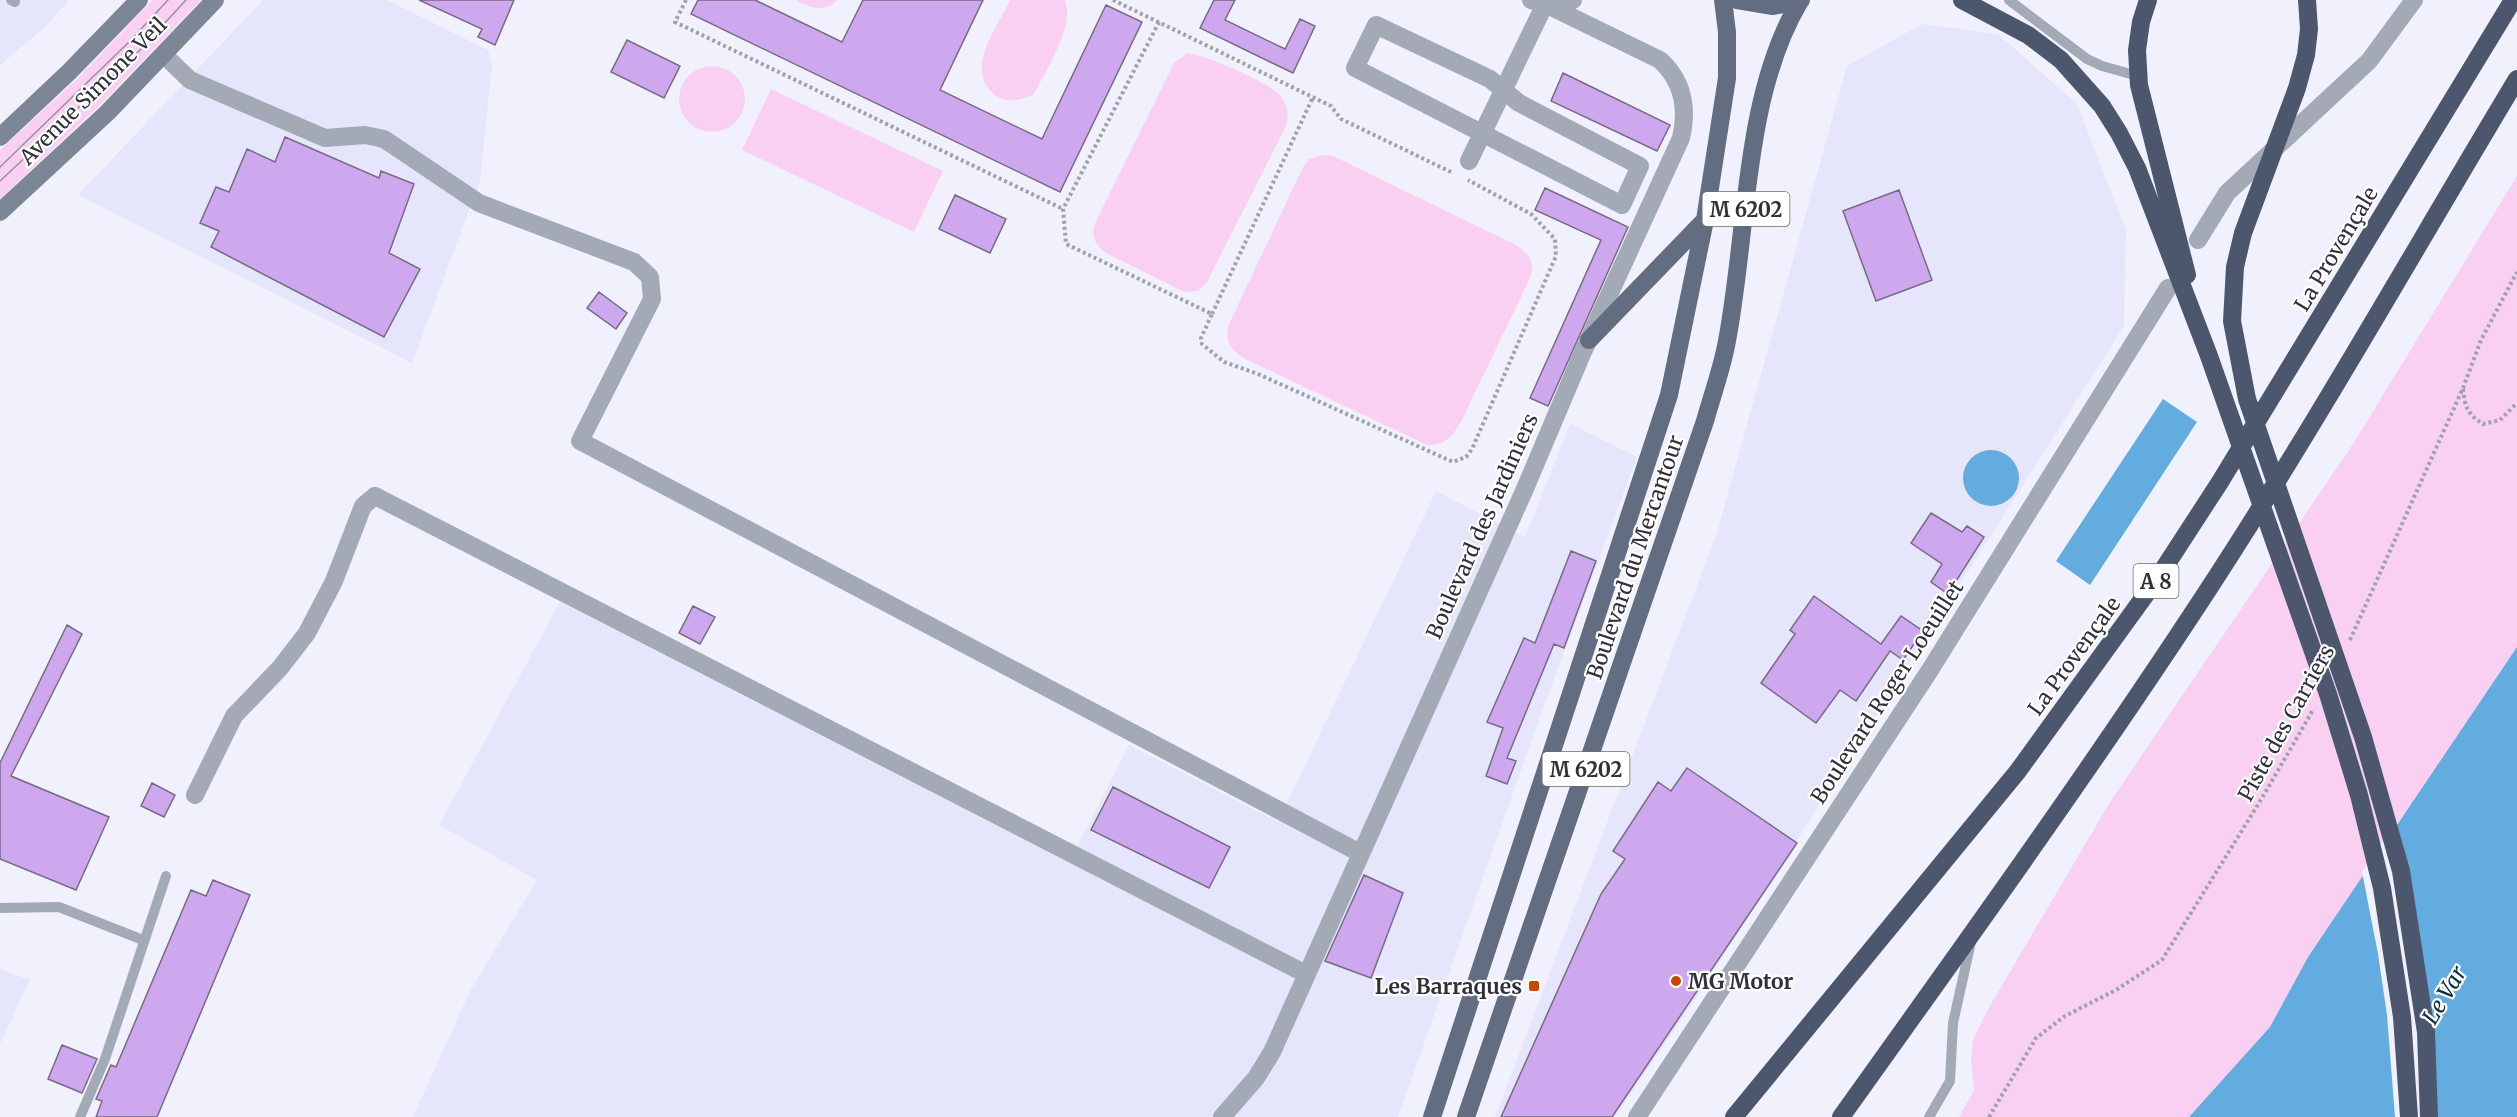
<svg xmlns="http://www.w3.org/2000/svg" width="2517" height="1117" viewBox="0 0 2517 1117" font-family="Merriweather,serif">
<rect width="100%" height="100%" fill="#f1f1fd"/>
<path fill="#e5e5fb" d="M0,0H69L45,27L0,65Z
M263,0H387L488,50L492,65L480,181L412,363L78,195Z
M1922,24L1998,34L2077,104L2126,230L2124,326L1701,991L1615,1117H1495L1716,536L1847,66Z
M1570,424L1637,457L1541,714L1398,1117H413L469,993L537,880L439,825L560,602L1069,863L1129,745L1278,822L1436,491L1525,537Z
M0,969L30,980L0,1044Z"/>
<path fill="#f9d0f2" d="M153,0H201L102,103L0,199V150L76,80Z
M796,0H837C826,13 808,8 796,0Z
M1010,0H1065C1075,26 1046,70 1034,94C1022,100 1007,104 995,95C963,70 997,28 1010,0Z
M1187,53C1204,54 1270,83 1280,95C1288,104 1289,115 1286,126L1207,282L1198,291L1184,292L1104,252C1093,242 1090,233 1097,219L1174,63Z
M679 99a33 33 0 1 1 66 0a33 33 0 1 1-66 0Z
M771,89L943,171L914,232L742,150Z
M1323,155L1333,156L1516,245C1528,253 1535,261 1531,276L1462,420C1452,437 1447,445 1427,445L1247,360C1231,350 1224,343 1229,324L1303,167L1309,159Z
M2517,176V647L2308,957L2270,1027L2189,1117H1959L1974,1090L1971,1060L1973,1039L1988,1009L2110,802L2353,444Z"/>
<path fill="#63acdf" d="M2163,399L2197,422L2090,585L2056,561Z
M1963 478a28 28 0 1 1 56 0a28 28 0 1 1-56 0Z
M2517,647V1117H2189L2270,1027L2308,957Z"/>
<path fill="#f1f1fd" d="M2394,824L2436,1117H2395L2387,1015L2378,954L2362,872Z"/>
<path fill="#cea8ee" stroke="#776a82" stroke-width="1.5" d="M419,0H514L495,45L478,37L482,29Z
M698,0H755L842,42L863,0H983L940,90L1042,139L1106,5L1142,22L1060,192L691,14Z
M1214,0H1235L1225,20L1285,49L1300,19L1315,26L1293,73L1200,28Z
M627,40L680,66L664,98L611,72Z
M1563,73L1670,125L1657,151L1551,101Z
M285,137L379,178L381,171L414,184L389,253L420,269L384,337L211,247L219,231L200,223L216,187L229,192L247,149L275,162Z
M1545,188L1628,227L1548,406L1530,398L1601,240L1535,210Z
M1899,190L1932,280L1876,301L1843,211Z
M955,195L1006,219L990,253L939,229Z
M599,292L627,313L616,329L587,308Z
M1931,513L1962,532L1967,526L1984,537L1948,594L1931,582L1942,564L1911,543Z
M1571,551L1596,561L1564,648L1554,644L1507,758L1516,761L1507,784L1486,776L1503,728L1487,722L1524,638L1535,643Z
M1814,596L1881,644L1901,616L1923,631L1903,660L1890,651L1856,701L1840,690L1816,723L1761,683L1795,634L1790,630Z
M693,606L715,617L700,644L679,633Z
M67,625L82,634L11,776L109,817L76,890L0,859V763Z
M1687,768L1797,843L1612,1117H1501L1601,894L1625,859L1613,851L1658,782L1671,791Z
M152,783L175,795L164,817L141,806Z
M1113,787L1230,847L1209,888L1091,830Z
M1364,875L1403,893L1371,978L1325,961Z
M213,880L250,895L157,1117H96L102,1101L96,1099L111,1065L116,1067L191,890L206,896Z
M62,1045L97,1059L82,1093L48,1079Z"/>
<g fill="none" stroke-linecap="round" stroke-linejoin="round">
<path stroke="#a1a1ac" stroke-width="4" stroke-dasharray="3 3" stroke-linecap="butt" d="M686,0L675,22L1063,209
M1113,0L1331,106L1341,119L1453,173
M1159,22L1063,209L1066,244L1212,314L1201,338L1202,344L1224,362L1258,374L1453,462L1466,457L1472,449L1556,256L1555,239L1531,214L1468,180
M1212,314L1313,97
M2463,389C2465,407 2467,414 2483,424L2500,420L2517,403
M2350,640L2463,388L2481,340L2517,272
M1989,1117L2036,1038L2065,1016L2116,990L2162,960L2262,798L2313,710"/>
<path stroke="#a3a9b5" stroke-width="10" d="M11,0L15,2
M2009,0L2087,59L2102,66L2138,76
M0,908L59,907L143,940
M80,1117L105,1059L166,876
M1929,1117L1950,1081L1953,1023L1971,942"/>
<path stroke="#a3a9b5" stroke-width="18" d="M1545,4L1573,0
M1376,25L1490,79L1519,103L1640,166L1622,205L1355,68Z
M164,55L190,80L325,138L365,135L384,139L479,203L634,262L650,277L652,299L580,441L1360,853
M1469,161L1545,4L1550,0
M2198,240L2227,193L2369,61L2414,0
M195,795L234,716L280,668L307,633L334,581L363,506L375,496L1306,974
M1222,1117L1256,1078L1272,1052L1524,491L1582,354L1681,138C1688,108 1683,81 1660,60L1545,4L1531,0
M1637,1117L1930,670L2168,288"/>
<path stroke="#7d8696" stroke-width="18" d="M0,137L69,72L139,0
M0,212L108,112L215,0"/>
<path stroke="#626d81" stroke-width="18" d="M1737,0L1773,6L1801,0
M1589,340L1705,220
M1432,1117L1669,395L1705,220L1727,78V32L1723,0
M1466,1117L1705,421C1712,396 1721,371 1726,346C1748,237 1742,98 1800,1"/>
<path stroke="#4c576e" stroke-width="18" d="M1962,0L2028,35L2061,60L2102,106L2119,133L2137,168L2209,356L2328,694L2359,795L2382,888L2402,1017L2409,1117
M2148,0L2141,22L2137,50L2139,85L2187,275
M2307,0L2309,29L2306,55L2297,88L2243,233L2235,267L2232,321L2247,399L2363,737L2401,871L2426,1032L2429,1117
M1734,1117L2018,771L2157,579L2220,482L2513,0
M1841,1117C1964,945 2088,773 2204,596C2314,428 2413,252 2517,79"/>
<path stroke="#93939e" stroke-width="1.5" d="M0,167L129,42L168,0
M0,181L139,51L186,0"/>
</g>
<g fill="#cb4603" stroke="#fff" stroke-width="2">
<circle cx="1676" cy="981" r="6"/>
<rect x="1528" y="980" width="12" height="12" rx="3"/>
</g>
<g text-anchor="middle" dominant-baseline="central" stroke-width="4.5" stroke-linejoin="round" paint-order="stroke">
<g fill="#fff" stroke="#6e6d75" stroke-width="1.5">
<rect x="1702.5" y="192" width="87" height="34" rx="4.5"/>
<rect x="2133.5" y="564" width="45" height="34" rx="4.5"/>
<rect x="1542.5" y="752" width="87" height="34" rx="4.5"/>
</g>
<g font-size="20" font-weight="bold" fill="#302f3a">
<text x="1746" y="209">M 6202</text>
<text x="2156" y="581">A 8</text>
<text x="1586" y="769">M 6202</text>
</g>
<g font-size="21" fill="#302f3a" stroke="#fff">
<text transform="translate(93 91) rotate(-45)">Avenue Simone Veil</text>
<text transform="translate(2336 249) rotate(-59)">La Provençale</text>
<text transform="translate(1482 526) rotate(-66)">Boulevard des Jardiniers</text>
<text transform="translate(1635 557) rotate(-71)">Boulevard du Mercantour</text>
<text transform="translate(2074 656) rotate(-54)">La Provençale</text>
<text transform="translate(1887 692) rotate(-57)">Boulevard Roger Loeuillet</text>
<text transform="translate(2286 723) rotate(-61)">Piste des Carriers</text>
</g>
<g font-size="21" font-weight="bold" fill="#302f3a" stroke="#fff" text-anchor="start">
<text x="1688" y="981">MG Motor</text>
<text x="1522" y="986" text-anchor="end">Les Barraques</text>
</g>
<g font-size="22" font-style="italic" fill="#0c2d42" stroke="#fff">
<text transform="translate(2444 995) rotate(-59)">Le Var</text>
</g>
</g>
</svg>
